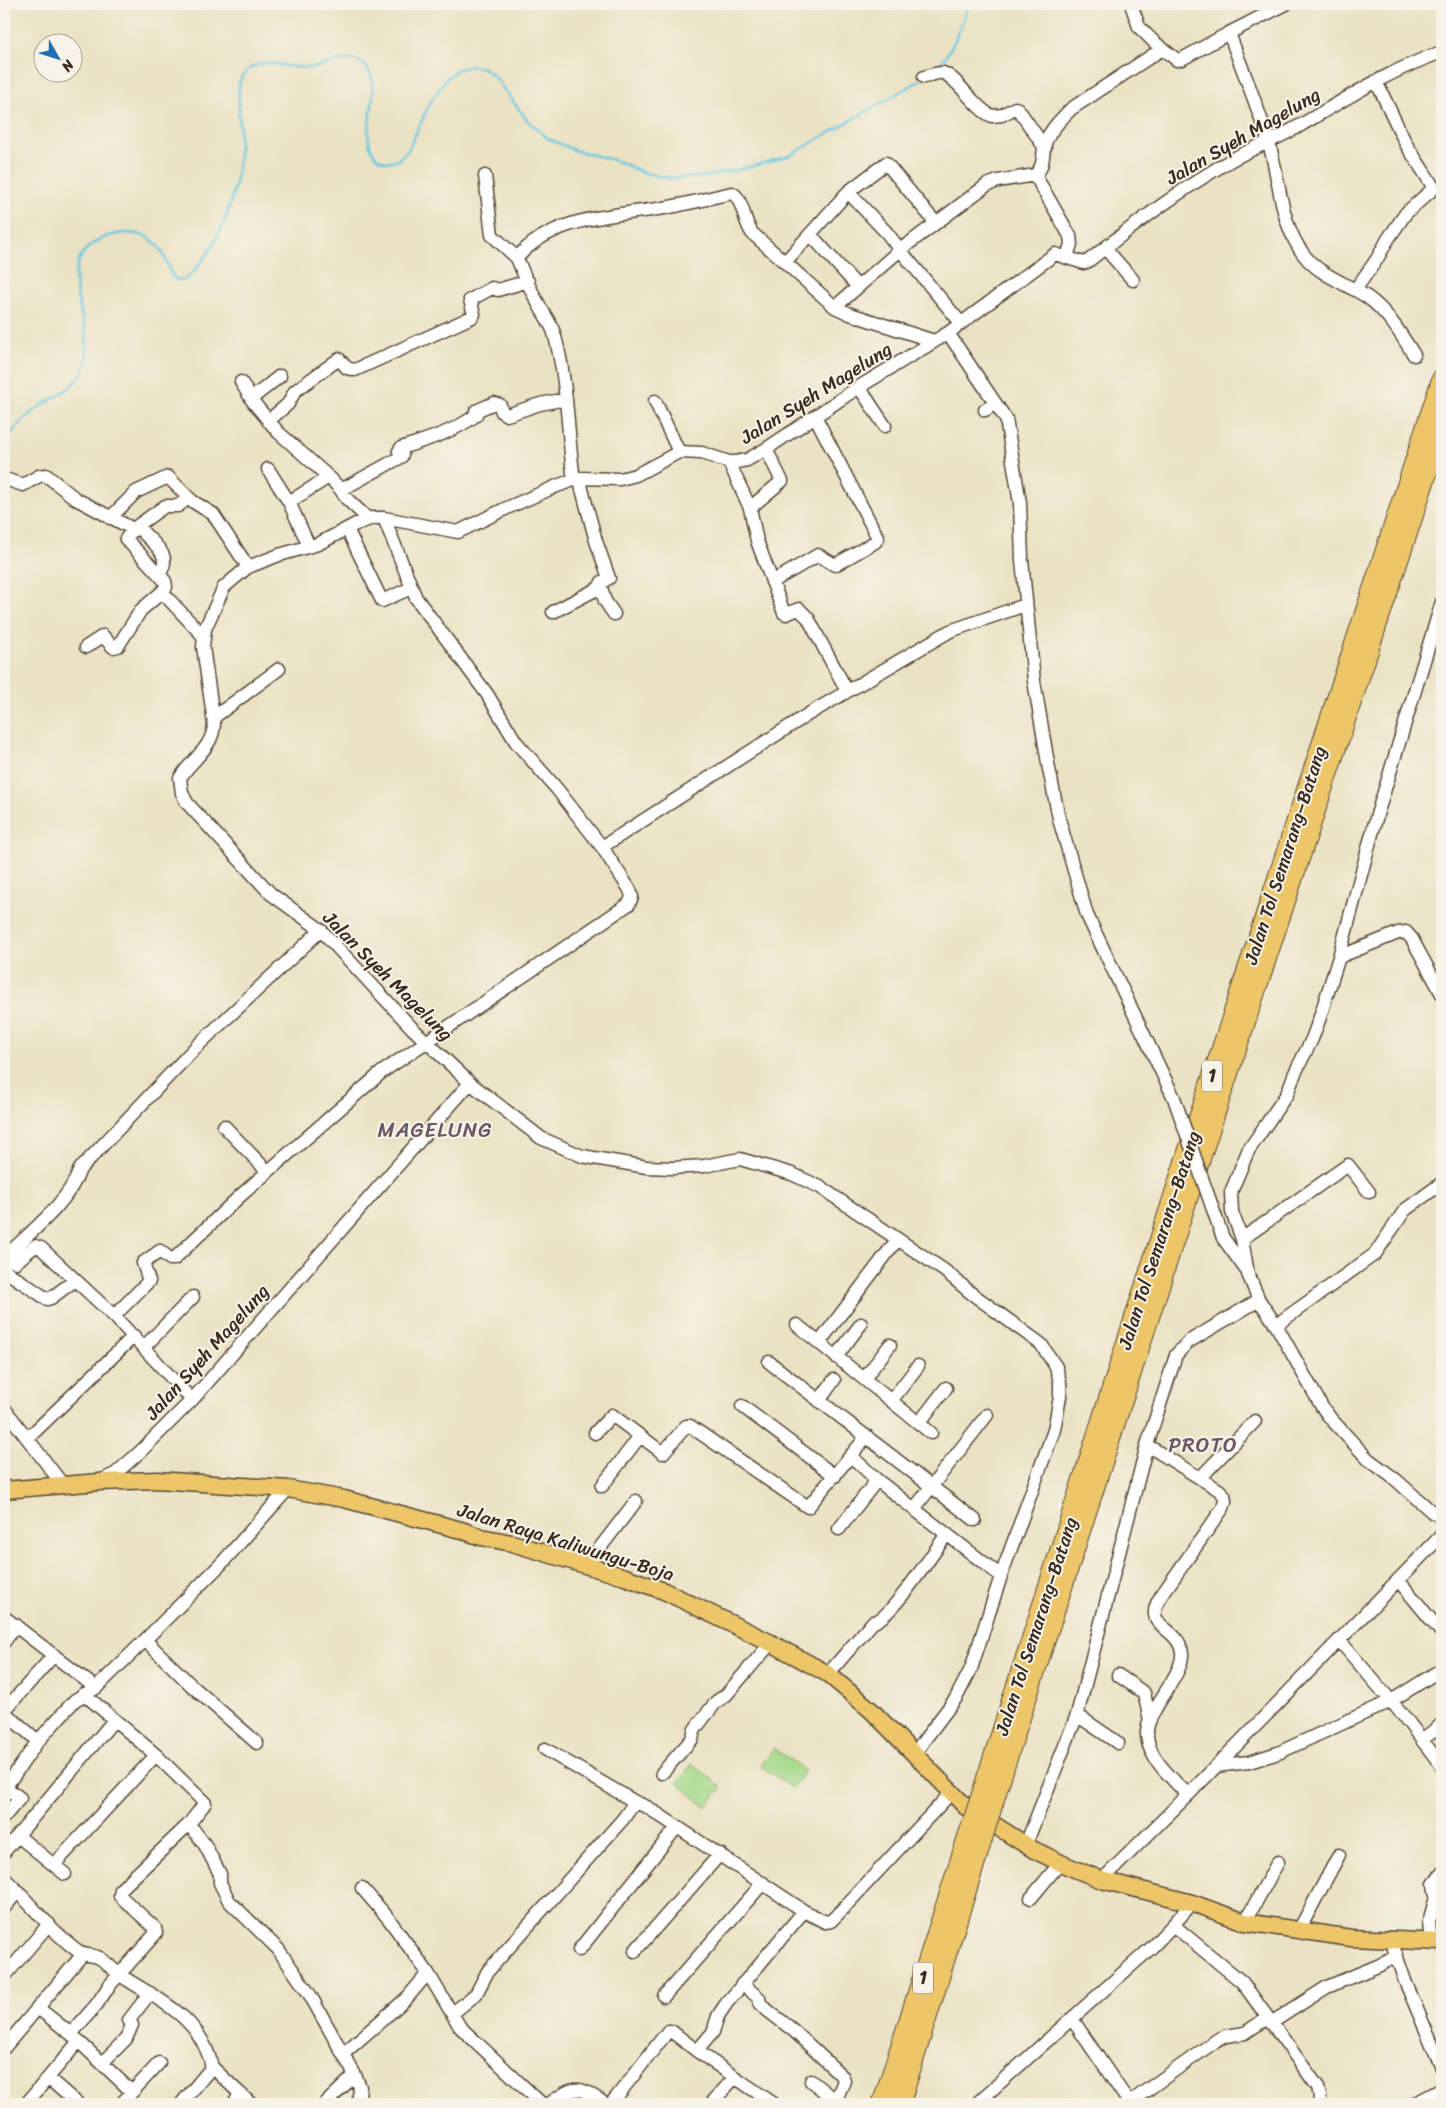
<svg xmlns="http://www.w3.org/2000/svg" width="1446" height="2108" viewBox="0 0 1446 2108" font-family="Sriracha,sans-serif">
<rect width="100%" height="100%" fill="#f7f3e8"/>
<filter id="ink" filterUnits="userSpaceOnUse"><feTurbulence type="fractalNoise" baseFrequency=".02" numOctaves="2"/><feDisplacementMap in="SourceGraphic" scale="10" xChannelSelector="R" yChannelSelector="G"/><feConvolveMatrix kernelMatrix="1 2 1 2 8 2 1 2 1" color-interpolation-filters="sRGB"/></filter>
<filter id="wash" filterUnits="userSpaceOnUse"><feTurbulence type="fractalNoise" baseFrequency=".0096" numOctaves="4" result="noise"/><feDisplacementMap in="SourceGraphic" scale="20" xChannelSelector="R" yChannelSelector="G"/><feGaussianBlur stdDeviation="1.12" result="paint"/><feColorMatrix in="noise" values="0 0 0 0 0 0 0 0 0 0 0 0 0 0 0 0 0 1.4 0 .05"/><feComposite in="paint" operator="in"/></filter>
<g filter="url(#wash)">
<rect width="100%" height="100%" fill="#eae2c2"/>
<path fill="#a5da8a" stroke="#708254" d="M774,1748L805,1771L792,1788L761,1766Z
M692,1764L722,1787L706,1807L677,1783Z"/>
<g fill="none" stroke-linecap="round" stroke-linejoin="round">
<path stroke="#63c6e1" stroke-width="2.5" d="M937,68C954,49 960,27 969,4
M4,443C13,430 23,419 35,410C52,397 78,389 85,366C98,323 44,261 106,237C128,229 154,232 164,256C168,265 169,272 175,279L185,280C217,251 233,207 238,166C241,139 238,111 239,84C244,68 258,61 275,64C286,66 297,68 309,68C326,67 349,52 364,65C388,85 355,133 376,157C378,159 383,161 386,162L398,160L408,150L431,101L447,78L458,69L472,66L484,68L494,76L527,120L549,139L574,150L617,161L644,173L669,178L702,177L750,167L789,156L921,80"/>
</g>
</g>
<g filter="url(#ink)">
<g fill="none" stroke-linecap="round" stroke-linejoin="round">
<g stroke="#554637" stroke-width="15">
<path id="minor" d="M1131,4L1139,27L1154,42L1177,60L1182,59L1229,33C1242,69 1257,104 1268,140C1280,177 1279,223 1304,255C1320,276 1346,283 1367,297C1387,311 1401,334 1414,355
M1229,33L1286,4
M924,77C929,76 937,72 943,73C957,77 975,109 992,116L1002,115L1015,108L1018,109L1045,148
M1035,175L1070,236L1071,244L1067,257
M485,176L492,235L517,258
M810,234L858,287
M1105,248L1133,280
M785,262L848,192L886,163L935,222
M1355,290L1377,259L1388,239L1406,213L1434,188L1406,144L1376,81
M835,307L900,250L887,233L848,192
M961,323L900,250L987,185L998,181L1035,175C1046,165 1041,154 1046,141C1051,129 1062,118 1071,109L1162,49
M948,333L1006,419L1020,503L1022,560L1034,681L1049,769L1059,819L1087,915L1174,1098
M241,382L254,403L278,432L331,479L341,490L346,498L368,519
M859,387L885,426
M251,399L280,376
M655,401L679,452
M985,410L995,403
M268,421L288,404L295,391L339,359L347,368L355,370L472,317L474,314L470,300L492,288L498,290L528,281
M729,462L750,508L757,541L784,613L786,614L799,609L808,618L847,691
M268,469L289,502
M5,479L23,485L39,476L46,475L76,499L133,529L141,530C155,546 173,554 159,575
M574,480C567,431 568,381 554,333C551,323 543,313 538,303C530,289 523,273 517,258C552,216 615,216 664,208C687,204 709,198 732,193C743,198 743,220 752,233L835,307L850,314L934,341
M341,490L401,457L402,454L399,451L401,448C426,440 456,431 476,415V411L494,403L500,405L502,412L507,415L540,404L566,399
M750,508L782,481L766,449
M110,518L136,492L168,477L192,501L213,514L248,567
M347,529L382,601L411,588
M309,546L289,502L329,477
M772,582L818,555L835,565L875,542L878,538L815,416
M601,587L605,601L614,614
M162,592L166,587L165,581L126,539L133,529L165,506H178L188,498
M1442,602L1377,815L1339,957L1319,1020L1312,1039L1295,1073L1287,1094L1248,1151L1231,1192L1232,1212L1242,1239L1248,1274L1259,1300L1276,1325L1322,1407L1331,1419L1368,1459L1395,1479L1432,1512L1442,1517
M553,612L599,588L602,582L609,578L596,541L579,478
M86,647L103,636L113,647L118,646L141,610L162,592L204,637
M213,718L279,669
M602,847L807,715L950,631L1025,605
M1339,957L1398,933L1406,932L1412,939L1442,994
M470,1083L541,1138L582,1156L647,1167L672,1168L704,1166L740,1159L792,1174L820,1187L945,1271L971,1293L1041,1344L1056,1367L1060,1382V1397L1054,1430L1001,1576L971,1669L956,1698L913,1755
M224,1126L268,1172
M1223,1238L1247,1271
M1242,1239L1348,1165L1369,1192
M4,1258C30,1232 68,1204 80,1169L196,1047L321,930
M4,1258L16,1262L35,1246L41,1248L114,1316L192,1400
M4,1270L47,1299L51,1298L74,1281
M114,1316L149,1281L143,1263L160,1251L170,1259H174L240,1196L382,1072L629,904L632,897L630,890L602,847L557,789L516,742L487,694L416,598L384,518
M797,1325L931,1433
M1276,1325L1375,1254L1405,1210L1442,1183
M819,1343L897,1240
M144,1347L193,1297
M836,1357L861,1324
M769,1362L975,1520
M864,1379L890,1345
M819,1401L834,1380
M891,1401L918,1366
M742,1406L835,1476
M4,1408L63,1485
M987,1415L914,1509L1001,1576
M919,1423L946,1388
M595,1433L612,1415L663,1453L686,1426H690L808,1507L867,1436
M28,1438L134,1336
M1147,1445L1219,1490L1224,1495L1225,1501L1223,1508L1161,1596C1140,1629 1179,1625 1182,1653C1183,1662 1177,1673 1172,1681C1166,1693 1151,1712 1148,1725C1141,1753 1171,1777 1188,1795
M851,1456L877,1480L914,1509
M1201,1477L1255,1421
M100,1481L115,1474L141,1451L192,1400L470,1083L412,1028L321,930L271,894L187,803L182,793L180,778C192,759 214,747 214,723L203,647L205,629L224,587L248,567L279,555L318,544L356,524L373,518H384L458,532L507,508L557,486L579,478L620,479L636,475L679,452L702,453L729,462H736L747,460L766,449L859,387L948,333L1055,254L1084,263L1087,262C1134,225 1181,189 1233,159C1255,147 1279,138 1301,125C1347,98 1392,69 1442,52
M602,1486L640,1436
M839,1529L877,1480
M586,1566L636,1501
M1399,1581L1442,1633
M4,1617L96,1688
M145,1640L192,1686L257,1743
M1339,1640L1402,1714L1442,1766
M4,1642L16,1625
M828,1674L873,1622C888,1622 936,1549 947,1534
M1118,1675L1144,1693L1150,1720
M4,1711L54,1655
M4,1712L38,1741
M1077,1715L1118,1743
M1422,1740L1442,1724
M545,1749L635,1802
M1216,1766L1249,1762L1278,1753L1391,1701L1442,1669
M662,1773L692,1739L695,1729L716,1702L726,1695L771,1643
M4,1786L20,1798L4,1817
M5,1788L38,1741L75,1700L96,1688L145,1640L221,1564L288,1489
M189,1824L205,1845L220,1874V1883L229,1901L278,1949L310,1995L343,2054
M18,1836L65,1874
M1026,1844L1077,1715L1147,1445L1176,1355L1188,1342L1259,1300
M4,1852L114,1720
M54,1865L156,1755
M4,1878C29,1901 53,1934 81,1953C87,1956 94,1955 100,1958C107,1963 113,1970 120,1975C159,2001 201,2016 212,2067L251,2104
M1102,1880L1188,1795L1442,1535
M362,1888L388,1918L428,1973
M1031,1898L1060,1863
M1192,1903L1173,1925L1242,1982L1318,2087L1320,2097L1319,2104
M4,1908L18,1891
M1245,1922L1278,1862
M1299,1930L1339,1855
M1431,1943L1429,1922L1436,1897L1434,1884L1442,1873
M1394,1949L1405,1981L1442,2068
M579,1950L677,1827
M635,1951L720,1854
M4,1977L49,1924
M742,1984L759,1998L760,2003L767,2010L793,2030L843,2077L844,2081L834,2104
M664,1996L763,1883
M38,2008L71,2034L132,2092
M453,2013L476,1994L488,1971L623,1819L635,1802L647,1807L804,1911L825,1922L831,1921L838,1914L951,1793
M1072,2019L1130,2104
M1271,2023L1327,1987L1380,1965L1397,1955
M71,2034L97,2004L109,1986L156,1933L155,1928L120,1896L121,1889L189,1824L205,1803L156,1755L84,1694
M4,2048L83,1954
M102,2063L126,2039L132,2025L129,2020L150,1993
M355,2075L360,2087L358,2104
M48,2078L78,2104
M811,2081L836,2101
M1129,2103L1217,2040L1226,2036L1245,2033L1267,2018
M26,2104L79,2041
M121,2104L159,2063
M181,2104L212,2067
M233,2104L241,2094
M325,2104L355,2075L343,2054L407,1998L428,1973L460,2027L542,2104
M549,2104C576,2084 579,2086 605,2104
M611,2104L668,2031H671L697,2051
M711,2104L734,2078
M774,2104L697,2051L713,2032L718,2016L726,2004L804,1911
M976,2104L1151,1948L1173,1925
M1414,2104L1442,2089"/>
</g>
<g stroke="#554637" stroke-width="19">
<path id="major" d="M4,1490L99,1482L157,1480L288,1489L344,1499L461,1530L481,1537L512,1543L625,1577L664,1591L771,1643L828,1674L872,1711L966,1807L1034,1850L1065,1865L1102,1880L1192,1903L1245,1922L1351,1938L1442,1942"/>
</g>
<g stroke="#554637" stroke-width="21">
<path id="highway" d="M987,1777L1196,1126L1442,378
M1000,1781L1211,1126L1442,429
M882,2104L963,1851
M900,2104L977,1857"/>
</g>
<use href="#minor" stroke="#fff" stroke-width="12"/>
<use href="#major" stroke="#ecc669" stroke-width="16"/>
<use href="#highway" stroke="#ecc669" stroke-width="19"/>
<g stroke="#554637" stroke-width="15" stroke-linecap="butt">
<path id="minor-bridge" d="M1174,1098L1223,1238"/>
</g>
<g stroke="#554637" stroke-width="21" stroke-linecap="butt">
<path id="highway-bridge" d="M963,1851L987,1777
M977,1857L1000,1781"/>
</g>
<use href="#minor-bridge" stroke="#fff" stroke-width="12"/>
<use href="#highway-bridge" stroke="#ecc669" stroke-width="19"/>
</g>
</g>
<g text-anchor="middle" dominant-baseline="central" stroke-width="4" stroke-linejoin="round" paint-order="stroke">
<g fill="#f7f3e8" stroke="#73665b" stroke-width="1">
<rect x="1202" y="1060.5" width="20" height="31" rx="4"/>
<rect x="913" y="1962.5" width="20" height="31" rx="4"/>
</g>
<g font-size="18" font-weight="bold" fill="#3b2a1e">
<text x="1212" y="1076">1</text>
<text x="923" y="1978">1</text>
</g>
<g font-size="19" fill="#3b2a1e" stroke="#f7f3e8">
<text transform="translate(1243 136) rotate(-30)">Jalan Syeh Magelung</text>
<text transform="translate(816 393) rotate(-32)">Jalan Syeh Magelung</text>
<text transform="translate(1285 855) rotate(-72)">Jalan Tol Semarang–Batang</text>
<text transform="translate(388 976) rotate(45)">Jalan Syeh Magelung</text>
<text transform="translate(1159 1240) rotate(-72)">Jalan Tol Semarang–Batang</text>
<text transform="translate(207 1352) rotate(-48)">Jalan Syeh Magelung</text>
<text transform="translate(566 1542) rotate(17)">Jalan Raya Kaliwungu-Boja</text>
<text transform="translate(1036 1626) rotate(-72)">Jalan Tol Semarang–Batang</text>
</g>
<g font-size="21" letter-spacing="1" fill="#6c5564" stroke="#f7f3e8">
<text x="435" y="1130">MAGELUNG</text>
<text x="1203" y="1445">PROTO</text>
</g>
</g>
<rect width="1446" height="2108" fill="none" stroke="#f7f3e8" stroke-width="20"/>
<g transform="translate(58 58) rotate(129)"><circle r="24" fill="#f7f3e8" stroke="#aca397"/>
<path d="M0-4L9 19L0 12L-9 19Z" fill="#1f6fb2"/>
<text y="-8" font-size="14" font-weight="bold" text-anchor="middle" fill="#3b2a1e">N</text>
</g>
</svg>
